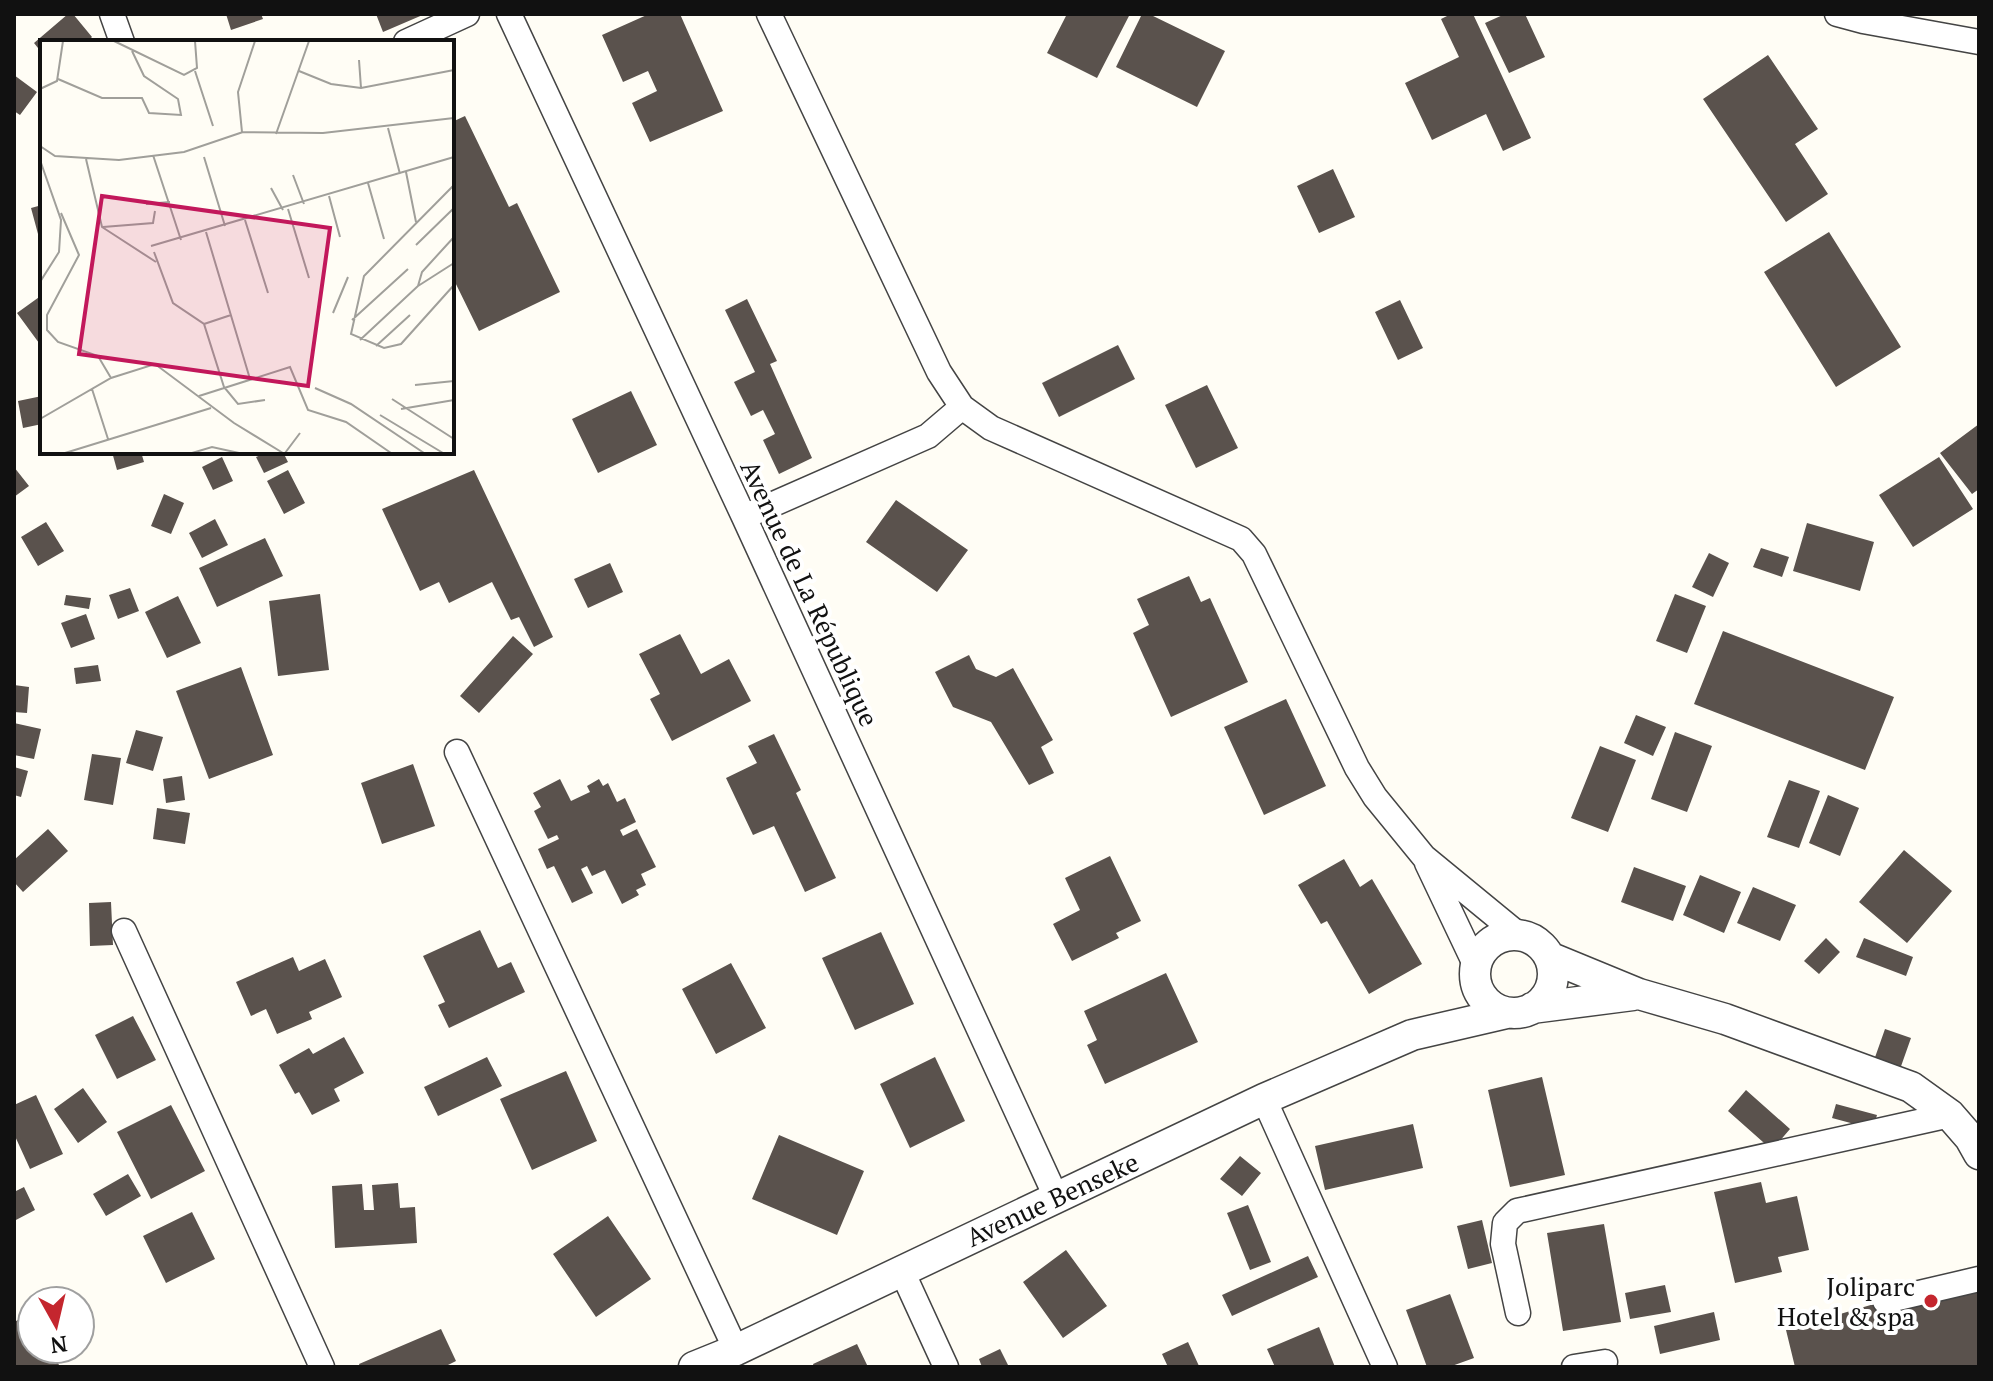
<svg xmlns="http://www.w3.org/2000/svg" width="1993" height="1381" viewBox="0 0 1993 1381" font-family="'PT Serif',serif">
<rect width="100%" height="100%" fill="#fffdf5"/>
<path fill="#5a524d" d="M68,14H73L92,37L87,42H42V53L34,43Z
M226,14H261L263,19L231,30Z
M376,14H425L383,32Z
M649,14H680L723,111L650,142L632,103L657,91L648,71L623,82L602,35Z
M1067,14H1130L1097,78L1047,53Z
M1142,14H1149L1225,51L1197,107L1116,67Z
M1451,14H1473L1531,138L1503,151L1486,114L1432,140L1405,83L1459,57L1441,19Z
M1505,14H1525L1545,57L1509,73L1485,23Z
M1768,55L1818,129L1795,144L1828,194L1786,222L1703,99Z
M14,75L37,92L20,115L14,111Z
M465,116L509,207L517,203L560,292L479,331L452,276V122Z
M1333,169L1355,217L1319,233L1297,186Z
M42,205V233L38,234L31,208Z
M1829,232L1901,347L1836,387L1764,272Z
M42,295V341L39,343L17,313Z
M747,299L777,361L770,364L812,458L779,474L763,440L775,434L763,410L751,416L734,382L755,372L725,310Z
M1400,300L1423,348L1398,360L1375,312Z
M1118,345L1135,379L1059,417L1042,383Z
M1207,385L1238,448L1196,468L1165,405Z
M631,391L657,445L598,473L572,419Z
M42,396V424L23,428L18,401Z
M1979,424V489L1972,494L1940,453Z
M112,452H141L144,462L117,470Z
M268,452H283L288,462L264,473L256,457Z
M222,457L233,481L213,490L202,467Z
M1939,457L1973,509L1913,547L1879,495Z
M14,467L29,486L14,497Z
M288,470L305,503L284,514L267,481Z
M474,470L553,637L534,647L519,617L511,620L492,582L449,603L439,582L420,591L382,509Z
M164,494L184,503L171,534L151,526Z
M896,500L968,550L937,592L866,542Z
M215,519L228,545L202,558L189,533Z
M46,522L64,551L38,566L21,537Z
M1807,523L1874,542L1860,591L1793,571Z
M265,538L283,576L217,607L199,568Z
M1761,548L1789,557L1782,577L1753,567Z
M1709,553L1729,563L1713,597L1692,587Z
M610,563L623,592L588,608L574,579Z
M1189,576L1201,602L1210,598L1248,682L1171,717L1133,633L1149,625L1137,599Z
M130,588L139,611L118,619L109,595Z
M320,594L329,670L278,676L269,601Z
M1675,594L1706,606L1687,653L1656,641Z
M66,595L91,598L89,609L64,605Z
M178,596L201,643L167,658L145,612Z
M86,614L95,639L71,648L61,623Z
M1723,631L1894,697L1865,770L1694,704Z
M680,634L701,674L729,659L751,701L672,741L650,699L660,694L639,654Z
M513,636L533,654L479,713L460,696Z
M969,655L976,669L996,677L1013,668L1053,740L1041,747L1054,773L1029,785L991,722L953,707L935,672Z
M98,665L101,681L76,684L74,668Z
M241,667L273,755L209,779L176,691Z
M14,685L29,687L27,713L14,712Z
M1286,699L1326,786L1264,815L1224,727Z
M1636,715L1666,727L1653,756L1624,743Z
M14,723L41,729L34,759L14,755Z
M136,730L163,737L153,771L126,763Z
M1675,732L1712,746L1687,812L1651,799Z
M774,734L801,790L796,793L836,878L805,892L774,826L753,835L726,778L757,763L748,746Z
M1600,746L1636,760L1608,832L1571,818Z
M92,754L121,758L113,805L84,800Z
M413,764L435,826L382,844L361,783Z
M14,767L28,771L21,797L14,795Z
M182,776L185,800L166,803L163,779Z
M560,779L571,801L590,792L587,786L599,779L603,786L608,783L617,802L625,798L636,822L620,830L623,836L637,829L656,867L641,874L646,885L636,890L639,895L622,904L605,870L592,876L587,866L581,869L593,893L572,903L554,866L547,869L538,849L559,839L557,835L548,839L534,811L541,807L533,793Z
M1789,780L1820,791L1799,848L1767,837Z
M1828,795L1859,808L1840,856L1809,843Z
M157,808L190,813L185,844L153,839Z
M48,829L68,851L23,892L14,882V860Z
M1904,850L1952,891L1907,943L1859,902Z
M1110,856L1141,921L1116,933L1119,938L1072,961L1053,924L1080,910L1065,878Z
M1344,859L1360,887L1372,879L1422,964L1369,994L1327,921L1321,924L1298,885Z
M1634,867L1686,886L1673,921L1621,902Z
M1700,875L1741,892L1724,933L1683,915Z
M1753,887L1796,905L1780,941L1737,923Z
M111,902L113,945L90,946L89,903Z
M480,930L498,968L511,962L525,992L449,1028L438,1005L445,1002L423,956Z
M881,932L914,1004L855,1030L822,958Z
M1826,938L1840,952L1819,974L1804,961Z
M1864,938L1913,957L1906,976L1856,957Z
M293,957L299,971L325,959L342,997L309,1012L312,1019L277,1034L266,1009L251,1016L236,982Z
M731,963L766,1028L716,1054L682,989Z
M1166,973L1198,1042L1105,1084L1087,1045L1097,1040L1084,1011Z
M133,1016L156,1060L117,1079L95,1035Z
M1885,1029L1911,1038L1899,1072L1873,1063Z
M344,1037L364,1073L334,1089L340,1101L312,1115L299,1092L295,1094L279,1065L309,1048L313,1054Z
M487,1057L502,1086L438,1116L424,1087Z
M935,1057L965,1121L910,1148L880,1084Z
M566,1071L597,1141L532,1170L500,1099Z
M1542,1077L1565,1175L1510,1187L1488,1090Z
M83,1088L107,1122L78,1143L54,1109Z
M1746,1090L1790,1129L1772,1150L1728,1111Z
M36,1095L63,1154L30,1169L14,1134V1105Z
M1836,1104L1877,1115L1873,1129L1832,1118Z
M171,1105L205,1171L151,1199L117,1132Z
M1413,1124L1423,1168L1325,1190L1315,1146Z
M779,1135L864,1171L837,1235L752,1199Z
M1240,1156L1261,1173L1242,1196L1220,1179Z
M128,1174L141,1196L106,1216L93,1194Z
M1761,1182L1766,1203L1797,1196L1809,1250L1778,1257L1782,1272L1735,1283L1714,1192Z
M398,1183L400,1208L415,1207L417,1243L335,1248L332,1186L362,1184L364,1210H374L372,1185Z
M24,1187L35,1210L14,1221V1192Z
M1248,1205L1271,1262L1250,1270L1227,1213Z
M192,1212L215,1259L166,1283L143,1236Z
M608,1216L651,1279L596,1317L553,1254Z
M1482,1220L1492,1263L1468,1269L1457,1226Z
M1604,1224L1621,1322L1563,1331L1547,1233Z
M1066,1250L1107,1306L1063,1338L1023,1282Z
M1308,1256L1318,1277L1232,1316L1222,1295Z
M1979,1273V1367H1795L1786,1330Z
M1665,1285L1671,1312L1630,1319L1625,1293Z
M1450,1294L1474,1358L1449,1367H1427L1406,1310Z
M1714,1312L1720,1340L1660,1354L1654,1326Z
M32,1313V1349H51L60,1367H14V1322Z
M1319,1327L1335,1367H1275L1267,1349Z
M441,1329L456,1361L444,1367H360L359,1364Z
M1188,1342L1199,1366L1168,1367L1162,1354Z
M857,1344L868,1367H814L813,1364Z
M1000,1349L1009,1367H982L979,1359Z"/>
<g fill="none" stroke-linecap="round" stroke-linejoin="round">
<g stroke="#444" stroke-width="27">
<path id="minor" d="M112,14L122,42
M509,14L744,517L1056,1197
M769,14L939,372L962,407L991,428L1241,539L1254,554L1357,768L1375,797L1424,857L1519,935
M1837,14L1863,21L1979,42
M406,42L467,14
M744,517L928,436L962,407
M457,752L736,1350
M1427,863L1475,964
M124,931L322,1367
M1264,1099L1385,1367
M901,1269L946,1367
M1885,1301L1979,1279
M1518,1313L1503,1244L1505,1223L1517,1211L1950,1115
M1574,1367L1605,1362"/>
</g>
<g stroke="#444" stroke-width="33">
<path id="tertiary" d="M1475 974a39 39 0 1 1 78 0a39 39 0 1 1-78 0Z
M1549,957L1639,994L1725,1019L1911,1087L1950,1115L1970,1138L1979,1154
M1532,1008L1633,995
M694,1367L736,1350L1264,1099L1412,1035L1507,1013"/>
</g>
<use href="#minor" stroke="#fff" stroke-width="24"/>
<use href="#tertiary" stroke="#fff" stroke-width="30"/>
</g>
<circle fill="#c4262e" stroke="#fff" stroke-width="3" cx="1931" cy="1301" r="8"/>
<g text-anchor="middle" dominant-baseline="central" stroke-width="8" stroke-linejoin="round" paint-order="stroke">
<g font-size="26" fill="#111" stroke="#fff">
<text transform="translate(810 593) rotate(65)">Avenue de La République</text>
<text transform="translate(1052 1199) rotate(-25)">Avenue Benseke</text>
</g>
<g font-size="26" fill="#111" stroke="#fff" text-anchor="end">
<text x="1915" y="1286">Joliparc<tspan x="1915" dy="30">Hotel &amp; spa</tspan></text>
</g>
</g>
<g transform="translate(40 40)">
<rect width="414" height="414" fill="#fffdf5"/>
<path fill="none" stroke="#a09f9a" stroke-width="2" d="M74,1L144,35L157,28L155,1M215,1L198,52L202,92L283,93L414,78M319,20L321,48M155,31L173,86M259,31L291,44L321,48L414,30M18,39L62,58H102L109,73L141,75L138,59L104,36L92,11M0,49L17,41L23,1M348,88L360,134M236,94L269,1M0,106L15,116L79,120L144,112L203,92M113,115L141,200M164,117L185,186M46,119L62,187L116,222M0,120L21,180L19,212L0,242M366,132L376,182M253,135L264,164M328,143L344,199M414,145L324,236L311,294L344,308L361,304L414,245M231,148L243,170M289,156L300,197M106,164L130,162M248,169L269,238M21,173L39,215L7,275V290L18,302L58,316L71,338M205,180L228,253M63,187L113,183L115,171M166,192L210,339M376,205L414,168M111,206L414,117M114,212L133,263L164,284L184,347L198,364L225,360M378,246L414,223M293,273L308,237M312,280L368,229M164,284L191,275M320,300L378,246L382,232L414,197M336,306L370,275M375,345L414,341M275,348L311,364L384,413M52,349L68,399M159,356L250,327L268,370L306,382L351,413M352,359L414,399M361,369L414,360M340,375L403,413M0,379L71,338L115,324L194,383L243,413M25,413L171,368M152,413L172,407L199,413M245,413L260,393"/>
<path fill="#c2185b" fill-opacity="0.15" stroke="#c2185b" stroke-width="4" d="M62,156L290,188L268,346L39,314Z"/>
<rect width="414" height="414" fill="none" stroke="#111" stroke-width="4"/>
</g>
<rect width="1993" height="1381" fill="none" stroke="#111111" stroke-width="32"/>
<g transform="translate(56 1325) rotate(172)"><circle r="38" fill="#ffffff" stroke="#a0a0a0" stroke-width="2"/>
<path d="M0-6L14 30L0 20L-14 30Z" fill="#c4262e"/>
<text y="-12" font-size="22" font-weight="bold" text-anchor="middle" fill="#111111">N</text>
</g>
</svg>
